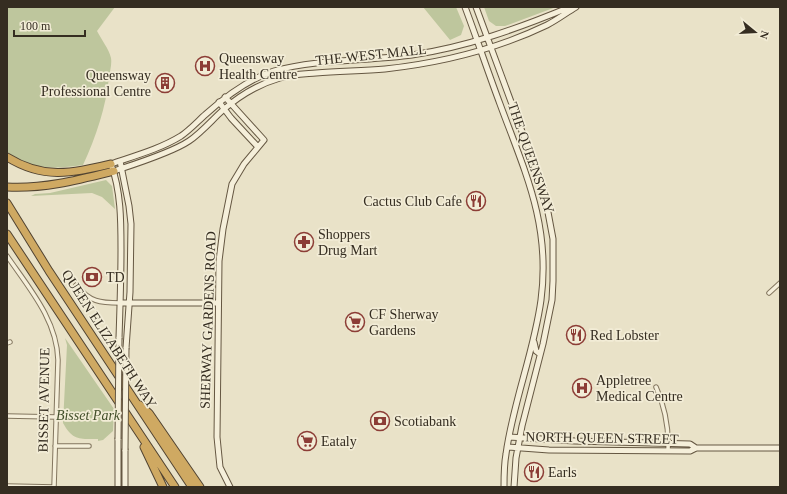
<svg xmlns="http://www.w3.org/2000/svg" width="787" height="494" viewBox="0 0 787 494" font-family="Georgia,serif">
<rect width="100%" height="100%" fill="#e9e2c8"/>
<path fill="#bec69d" d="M7,7H115L97,31C101,39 109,49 111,58C112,64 110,71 109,77C106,107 96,137 83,165C55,169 32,170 7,153Z
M423,7H456L464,26L461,35L450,40Z
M484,7H556L505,26H496L489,21Z
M106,180L112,186L115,209L102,197L92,193L31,196L35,194L50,193Z
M65,338L114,409L113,431L103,440L98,441V439C80,439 73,441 63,423L67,345Z"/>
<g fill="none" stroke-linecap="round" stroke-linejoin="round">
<g stroke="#83765f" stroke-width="5.5">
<path id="street" d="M7,256C29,288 57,320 58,360L54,487
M76,285C90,302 100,303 120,303
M769,293L780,283
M7,343L10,342
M656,387C665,407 669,429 668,451
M7,416L56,417
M55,446H89
M7,486L54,487"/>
</g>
<g stroke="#655742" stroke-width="7">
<path id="secondary" d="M465,7C477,39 488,72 500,104C525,172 551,225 541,300C534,352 513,402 506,454C504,465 504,476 504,487
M476,7L544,191L553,239V281L552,300L543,344L522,426L516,458L514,487
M225,97L264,140L244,164L232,184L223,229L219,261L217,437L220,467L230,487
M219,102L231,118L258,147
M120,161L129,206L131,224L130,292L126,348
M114,171C135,164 171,153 189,141C201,133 212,120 223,110C239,96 259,84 280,78C292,74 304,74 316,73C339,71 362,71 385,69C440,63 497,49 547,25C557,20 566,13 576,7
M120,303H218
M119,338C120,308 121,279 121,249C121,221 121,191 111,164C134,156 160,149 181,136C190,130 198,121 206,114C226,96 248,79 274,71C316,59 368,61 412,55C467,47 519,28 570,7
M534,342L536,351L540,354
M509,437L575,441L690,444L696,448
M507,447L549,450L690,451L696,448H780
M118,487V439
M125,487V450"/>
</g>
<g stroke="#524432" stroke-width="9">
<path id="highway" d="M7,157C44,180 72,173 111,164
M7,187C44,189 78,180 114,171
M7,203L49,271L192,487
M7,234L175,487
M140,405L149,413L200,487
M144,447L163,487"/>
</g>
<use href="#street" stroke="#f5efda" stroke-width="3.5"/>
<use href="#secondary" stroke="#f5efda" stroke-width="5"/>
<use href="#highway" stroke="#cfa962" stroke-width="7"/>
<g stroke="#655742" stroke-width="7" stroke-linecap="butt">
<path id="secondary-bridge" d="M118,439L119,338
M125,450L126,348"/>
</g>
<use href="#secondary-bridge" stroke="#f5efda" stroke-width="5"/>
</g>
<defs>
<g id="hospital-ring" transform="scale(1)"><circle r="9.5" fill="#f2ecd6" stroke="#8c3d36" stroke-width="1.5"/><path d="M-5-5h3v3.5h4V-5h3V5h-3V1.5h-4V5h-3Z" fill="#8c3d36"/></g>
<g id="building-ring" transform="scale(1)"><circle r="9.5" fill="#f2ecd6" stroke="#8c3d36" stroke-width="1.5"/><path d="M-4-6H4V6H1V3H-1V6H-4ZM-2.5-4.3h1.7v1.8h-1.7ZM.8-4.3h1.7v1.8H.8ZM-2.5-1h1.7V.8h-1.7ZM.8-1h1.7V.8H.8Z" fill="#8c3d36"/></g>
<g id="restaurant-ring" transform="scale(1)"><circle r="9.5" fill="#f2ecd6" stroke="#8c3d36" stroke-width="1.5"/><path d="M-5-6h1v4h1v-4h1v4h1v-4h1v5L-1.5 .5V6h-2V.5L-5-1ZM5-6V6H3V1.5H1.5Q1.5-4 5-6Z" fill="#8c3d36"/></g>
<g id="pharmacy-ring" transform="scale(1)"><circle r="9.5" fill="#f2ecd6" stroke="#8c3d36" stroke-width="1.5"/><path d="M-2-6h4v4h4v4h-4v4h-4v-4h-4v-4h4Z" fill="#8c3d36"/></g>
<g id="bank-ring" transform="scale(1)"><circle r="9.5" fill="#f2ecd6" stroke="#8c3d36" stroke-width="1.5"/><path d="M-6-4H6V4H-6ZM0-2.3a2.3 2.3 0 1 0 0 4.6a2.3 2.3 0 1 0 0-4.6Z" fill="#8c3d36"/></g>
<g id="supermarket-ring" transform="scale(1)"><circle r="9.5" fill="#f2ecd6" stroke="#8c3d36" stroke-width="1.5"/><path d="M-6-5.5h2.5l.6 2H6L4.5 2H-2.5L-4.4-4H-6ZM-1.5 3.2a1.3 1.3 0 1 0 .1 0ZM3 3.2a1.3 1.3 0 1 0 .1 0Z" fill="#8c3d36"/></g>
</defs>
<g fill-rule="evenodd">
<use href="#hospital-ring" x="205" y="66"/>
<use href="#building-ring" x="165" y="83"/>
<use href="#restaurant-ring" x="476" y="201"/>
<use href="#pharmacy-ring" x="304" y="242"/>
<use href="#bank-ring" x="92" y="277"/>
<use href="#supermarket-ring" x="355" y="322"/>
<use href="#restaurant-ring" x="576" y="335"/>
<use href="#hospital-ring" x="582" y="388"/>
<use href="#bank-ring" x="380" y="421"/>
<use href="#supermarket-ring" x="307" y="441"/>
<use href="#restaurant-ring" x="534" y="472"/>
</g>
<g text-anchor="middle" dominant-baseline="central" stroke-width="3.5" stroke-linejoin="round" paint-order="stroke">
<g font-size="14" fill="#352d21" stroke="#f2ecd6">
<text transform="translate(371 55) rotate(-6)">THE WEST MALL</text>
<text transform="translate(531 158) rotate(71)">THE QUEENSWAY</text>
<text transform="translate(208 320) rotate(-88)">SHERWAY GARDENS ROAD</text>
<text transform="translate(109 339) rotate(57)">QUEEN ELIZABETH WAY</text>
<text transform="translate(44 400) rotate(-89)">BISSET AVENUE</text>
<text transform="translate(602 438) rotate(1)">NORTH QUEEN STREET</text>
</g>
<g font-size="14" fill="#352d21" stroke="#f2ecd6" text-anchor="start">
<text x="219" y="58">Queensway<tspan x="219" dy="16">Health Centre</tspan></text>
<text x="151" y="75" text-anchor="end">Queensway<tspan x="151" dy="16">Professional Centre</tspan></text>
<text x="462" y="201" text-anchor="end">Cactus Club Cafe</text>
<text x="318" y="234">Shoppers<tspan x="318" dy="16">Drug Mart</tspan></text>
<text x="106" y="277">TD</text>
<text x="369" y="314">CF Sherway<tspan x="369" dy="16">Gardens</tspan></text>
<text x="590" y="335">Red Lobster</text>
<text x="596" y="380">Appletree<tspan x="596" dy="16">Medical Centre</tspan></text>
<text x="394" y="421">Scotiabank</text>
<text x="321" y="441">Eataly</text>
<text x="548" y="472">Earls</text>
</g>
<g font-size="14" font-style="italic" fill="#424f2a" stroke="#f2ecd6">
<text x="88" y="415">Bisset Park</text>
</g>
</g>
<rect width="787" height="494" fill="none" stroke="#352d21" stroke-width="16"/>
<g transform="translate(755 32) rotate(108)" stroke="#f2ecd6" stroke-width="3" paint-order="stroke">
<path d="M0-3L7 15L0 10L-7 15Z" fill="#352d21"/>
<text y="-6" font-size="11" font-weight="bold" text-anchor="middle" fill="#352d21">N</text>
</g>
<path d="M14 30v6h71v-6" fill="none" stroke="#352d21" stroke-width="2"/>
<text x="20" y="30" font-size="12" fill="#352d21" stroke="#f2ecd6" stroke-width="3" paint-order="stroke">100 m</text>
</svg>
